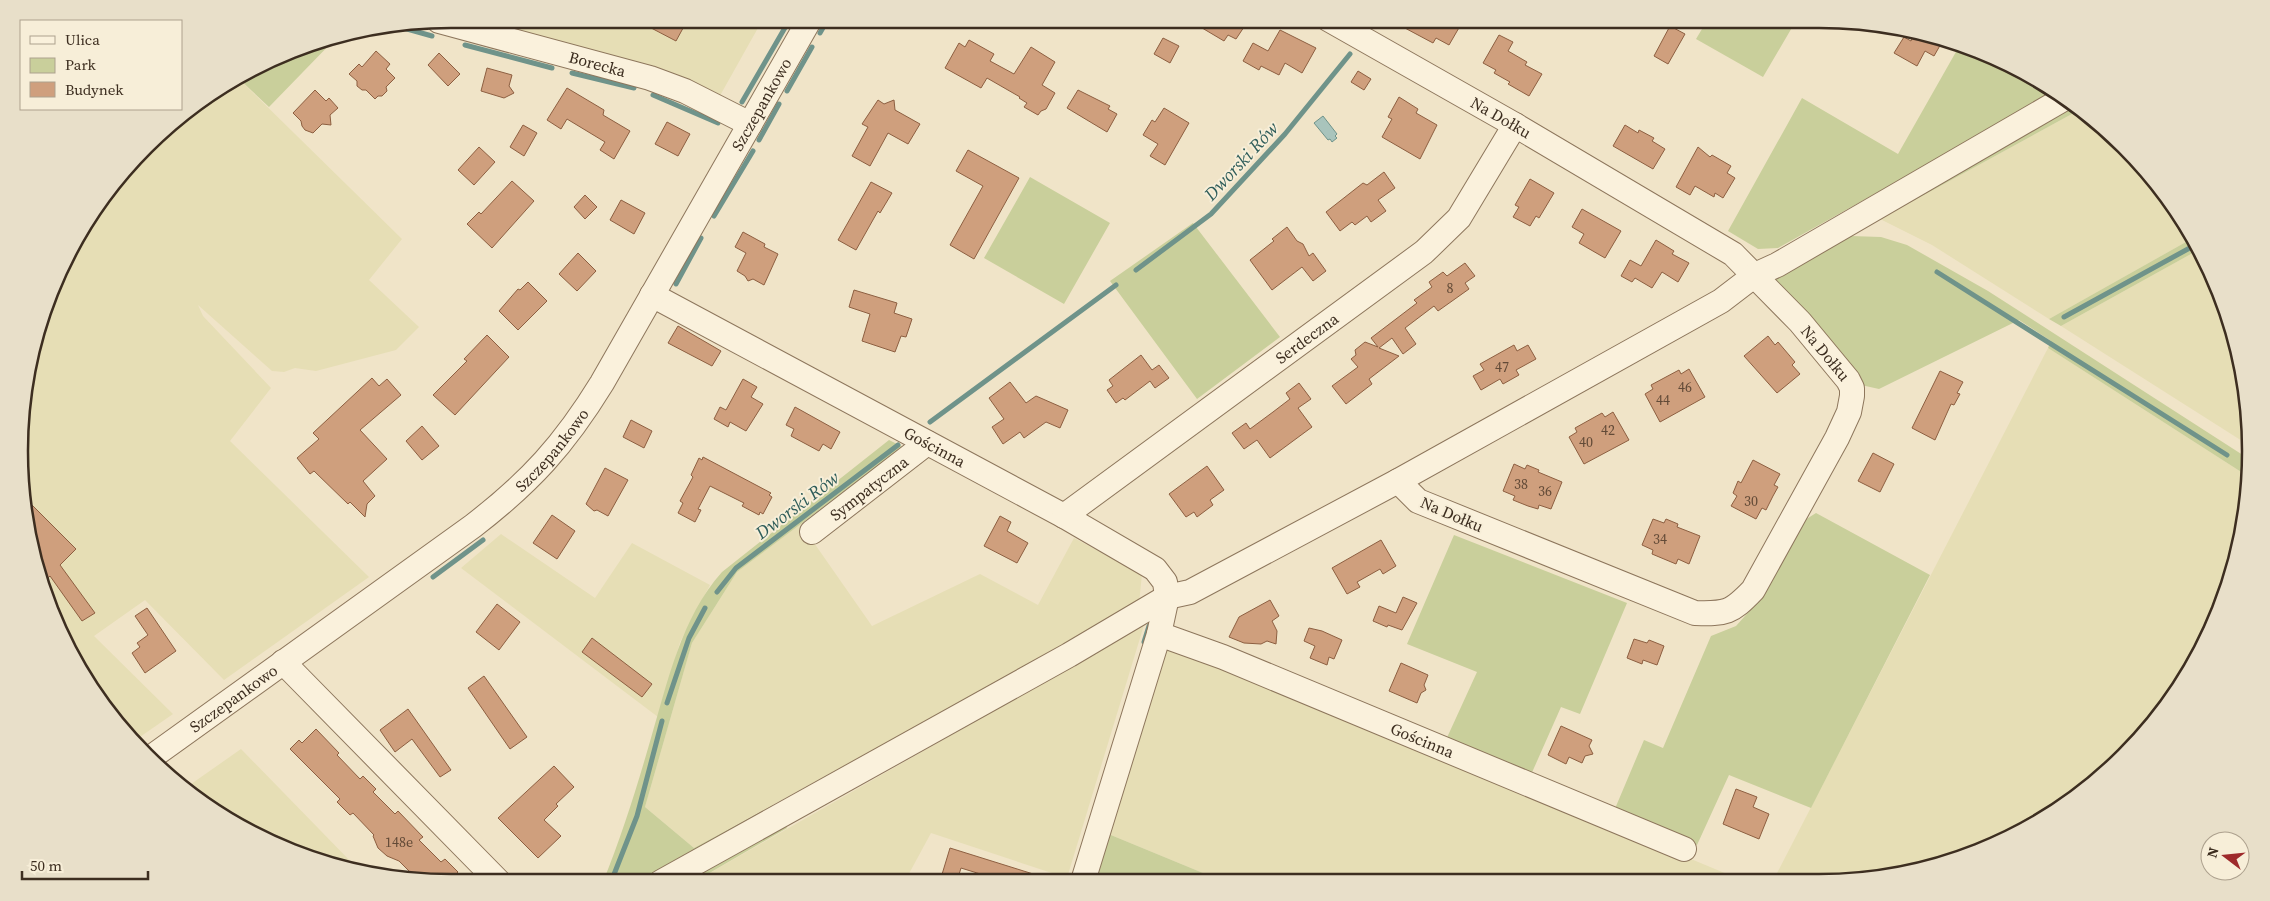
<svg xmlns="http://www.w3.org/2000/svg" width="2270" height="901" viewBox="0 0 2270 901" font-family="'Source Serif 4',serif">
<rect width="100%" height="100%" fill="#f0e4c8"/>
<path fill="#e6deb5" d="M462,19H763L717,101Z
M236,76L402,239L369,280L419,327L396,350L316,371L295,368L284,372L272,371L198,305L203,316L271,388L230,441L369,577L224,680L145,600L94,636L173,714L137,739L91,690L52,616L27,535L22,394L42,312L76,235L166,126Z
M2081,109L2104,126L2162,187L2193,238L2049,319L1932,245L1880,219Z
M2200,249L2207,259L2236,338L2250,422V446L2061,326Z
M2048,348L2249,477L2248,507L2228,589L2178,691L2104,775L2010,838L1876,879H1774Z
M903,447L812,540L872,626L980,574L1038,605L1074,538L1142,574L1139,604L694,848L645,807L692,643L737,572Z
M501,534L595,598L632,543L710,585L680,642L658,717L461,568Z
M1144,625L1067,878L931,833L905,881L694,882Z
M1167,643L1691,859L1739,879L1220,880L1106,833Z
M241,749L356,867L312,859L187,793L184,789Z"/>
<path fill="#c9cf9b" d="M1708,19H1797L1763,77L1696,39Z
M336,38L269,107L236,76L311,42Z
M1961,43L2035,76L2057,92L1778,248L1758,249L1728,231L1802,98L1898,154Z
M2074,104L2081,109L1880,219Z
M1030,177L1110,223L1064,304L984,258Z
M1193,223L1280,337L1197,399L1110,281Z
M1851,236L1881,237L1907,245L1988,291L2249,459V477L2048,348L2051,341L2019,320L1879,389L1861,385L1773,282L1775,273L1829,242Z
M2193,238L2200,249L2061,326L2049,319Z
M889,440L903,447L737,572L692,643L645,807L694,848L773,805L787,828L694,882H603C622,835 637,787 651,738C668,681 681,618 722,572Z
M1816,513L1930,575L1811,808L1729,775L1697,845L1614,811L1644,740L1663,748L1711,636L1736,626L1753,607L1797,525Z
M1454,535L1627,603L1580,714L1561,707L1530,777L1445,742L1477,672L1407,644Z
M1106,833L1220,880L1091,881Z"/>
<path fill="#a9c4bc" stroke="#6f938a" d="M1323,116L1337,134L1335,136L1337,138L1332,142L1330,139L1328,140L1314,123Z"/>
<g fill="none" stroke-linecap="round" stroke-linejoin="round">
<path stroke="#6f938a" stroke-width="5" d="M1372,26L1378,19
M400,27L432,36
M820,33L828,19
M465,45L552,68
M572,73L634,88
M787,91L812,47
M653,95L718,123
M742,102L790,19
M759,140L779,104
M714,216L753,151
M1136,270L1211,214L1285,134L1350,54
M1937,272L2227,455
M676,284L701,238
M2064,317L2197,244
M930,422L1116,285
M2247,468L2249,469
M433,577L483,540
M717,592L736,568L898,445
M1144,642L1149,626
M667,703L689,638L705,608
M611,882L637,816L662,721"/>
</g>
<path fill="#cf9f7d" stroke="#8d5f41" d="M634,19H688L676,41Z
M1187,19H1237L1246,24L1236,39L1228,35L1224,41Z
M1388,19H1446L1460,26L1449,45L1436,38L1433,43Z
M1670,26L1685,34L1668,64L1654,56Z
M1280,30L1316,48L1302,73L1285,63L1279,75L1261,66L1259,70L1243,61L1253,43L1268,51Z
M1914,34L1932,37L1942,42L1934,56L1925,51L1917,66L1894,53L1904,37L1911,41Z
M1499,35L1513,42L1508,51L1527,62L1525,65L1542,74L1529,96L1508,84L1510,82L1494,73L1496,70L1483,63Z
M1163,38L1179,46L1170,63L1154,54Z
M969,40L994,54L990,61L1014,74L1031,47L1055,62L1042,85L1055,93L1046,109L1041,111L1038,115L1024,107L1027,103L1019,98L1020,97L987,78L981,88L945,68L959,43L965,47Z
M376,51L390,64L386,69L395,78L386,87L387,91L382,96H378L375,99L366,90H362L357,86V81L349,74L359,64L362,67Z
M439,53L460,74L448,86L428,65Z
M487,68L512,75L509,86L514,93L504,98L481,91Z
M1358,71L1371,79L1364,90L1351,82Z
M567,88L604,110L603,115L630,131L614,159L600,150L605,142L567,119L561,129L547,120Z
M315,90L326,101L329,98L338,108L330,115L331,125L322,124L313,133L305,130L302,126L301,121L293,113Z
M1078,90L1110,106L1108,109L1117,114L1107,132L1067,108Z
M1399,97L1418,109L1416,113L1437,125L1420,159L1382,137L1392,119L1388,117Z
M878,100L884,104L894,100L895,110L920,124L908,144L888,133L870,166L852,156L868,127L862,124Z
M1164,108L1189,123L1165,165L1150,156L1158,144L1143,135L1152,120L1155,122Z
M667,122L690,134L678,156L655,144Z
M523,125L537,133L524,156L510,147Z
M1625,125L1638,133L1639,130L1654,138L1652,141L1665,149L1653,169L1613,146Z
M479,147L495,162L474,185L458,170Z
M1698,147L1710,157L1712,155L1731,166L1727,173L1735,178L1723,198L1715,193L1714,197L1695,186L1690,195L1676,187Z
M968,150L1019,178L974,259L950,245L983,186L956,171Z
M1384,172L1395,188L1378,200L1386,211L1371,222L1367,216L1355,225L1352,222L1340,231L1326,212L1363,183L1367,185Z
M1530,179L1554,193L1539,218L1536,216L1530,226L1513,217L1519,207L1515,205Z
M512,181L534,201L492,248L467,224L479,212L481,214Z
M871,182L892,193L880,213L878,211L856,250L838,240Z
M585,195L597,207L585,219L574,207Z
M621,200L645,213L634,234L610,220Z
M1582,209L1621,231L1605,258L1579,243L1584,234L1572,227Z
M1287,227L1297,241L1303,244L1309,256L1313,253L1326,271L1313,281L1302,267L1272,290L1250,260L1274,241L1272,239Z
M743,232L765,244L764,247L778,254L764,285L753,279L748,281L745,276L737,271L746,253L735,247Z
M1656,240L1674,251L1672,254L1689,263L1678,282L1662,272L1652,288L1635,278L1632,282L1621,276L1630,260L1641,266Z
M578,253L596,271L577,291L559,274Z
M1465,263L1475,276L1465,283L1469,289L1438,311L1434,306L1405,328L1416,344L1403,354L1392,338L1379,348L1399,356L1369,379L1372,384L1346,404L1332,386L1358,367L1351,359L1356,355L1355,350L1365,342L1378,347L1371,338L1417,303L1414,300L1432,287L1429,282L1443,272L1447,276Z
M528,282L547,301L518,330L499,311L518,289L520,290Z
M854,290L897,303L894,313L912,319L906,337L901,336L895,352L862,341L870,314L849,307Z
M678,326L721,351L712,366L668,343Z
M487,335L509,357L455,415L433,395L467,361L464,359Z
M1768,336L1775,345L1778,342L1795,362L1792,365L1800,374L1777,393L1744,356Z
M1514,345L1517,351L1528,345L1536,359L1516,370L1519,375L1503,384L1500,379L1481,390L1473,376L1484,370L1480,364Z
M1141,355L1152,370L1159,365L1169,378L1155,388L1150,381L1125,400L1123,398L1116,403L1107,390L1113,386L1109,380Z
M1689,369L1705,397L1660,422L1645,394L1653,389L1651,385L1679,370L1681,374Z
M1940,371L1963,382L1957,393L1960,394L1954,405L1951,404L1935,440L1912,428Z
M372,378L379,386L387,379L401,395L360,430L387,459L363,481L375,496L367,504L365,517L350,502L348,504L314,471L310,474L297,458L319,439L313,433Z
M743,379L757,387L751,397L763,404L746,431L730,422L728,427L714,419L720,407L726,410Z
M1010,382L1026,403L1036,396L1068,410L1060,428L1046,422L1024,438L1020,432L1003,444L992,427L1004,419L989,398Z
M1299,383L1311,399L1298,408L1312,427L1270,458L1257,440L1244,449L1232,433L1246,423L1250,429L1273,412L1290,399L1286,393Z
M795,407L840,432L831,449L823,444L819,451L791,436L794,429L786,425Z
M1613,412L1629,440L1584,464L1569,437L1577,432L1575,428L1602,413L1605,417Z
M631,420L652,431L644,448L623,437Z
M422,426L439,446L422,460L406,441Z
M1873,453L1894,464L1880,492L1858,481Z
M703,457L771,493L769,495L772,497L763,514L760,512L759,515L742,506L744,503L710,486L698,509L701,510L695,522L678,513L683,503L680,501L693,477L691,475L699,458L702,460Z
M1753,460L1780,474L1774,485L1778,487L1773,496L1766,510L1762,508L1756,519L1731,506L1737,496L1733,493L1738,481L1741,483Z
M1514,464L1525,469L1527,465L1539,470L1538,472L1562,482L1551,509L1539,505L1538,509L1528,506L1513,500L1515,496L1503,491Z
M1207,466L1224,490L1210,500L1213,505L1197,517L1194,512L1186,517L1169,494Z
M605,468L628,480L608,516L597,510L594,511L586,504Z
M26,499L76,549L60,565L95,613L82,621L50,576L47,579L38,570L27,535Z
M552,515L575,531L557,559L533,543Z
M1000,516L1011,522L1007,531L1028,543L1017,563L984,546Z
M1653,519L1664,523L1666,519L1678,524L1677,527L1700,536L1689,564L1678,559L1676,564L1652,554L1653,550L1642,545Z
M1381,540L1396,566L1383,574L1380,569L1357,582L1360,587L1347,594L1332,568Z
M1403,597L1417,603L1402,630L1388,625L1387,627L1373,621L1379,606L1396,613Z
M1270,600L1279,616L1272,621L1277,631L1276,644L1267,641L1261,644L1244,643L1229,637L1239,617Z
M497,604L520,622L499,650L476,632Z
M147,608L176,651L145,673L132,653L140,647L137,643L148,635L135,616Z
M1309,628L1322,631L1342,640L1334,659L1329,657L1327,665L1310,658L1315,646L1304,641Z
M592,638L652,684L642,697L582,652Z
M1634,639L1647,643L1649,640L1664,646L1657,665L1643,660L1642,664L1627,658Z
M1401,663L1428,675L1424,685L1426,690L1421,693L1417,703L1389,691Z
M484,676L527,737L510,749L468,688Z
M408,709L451,770L440,777L412,739L395,752L380,730Z
M1561,726L1592,740L1589,746L1593,754L1585,756L1582,763L1569,757L1566,764L1548,755Z
M316,729L339,753L337,755L360,779L363,776L376,789L373,792L395,814L398,811L423,837L419,840L441,862L445,859L458,872L448,882L414,876L399,861L387,856L378,848L373,836L374,835L353,813L350,815L337,802L340,799L290,749L299,740L302,743Z
M554,766L574,787L556,804L558,806L544,820L561,836L538,858L498,818Z
M1736,789L1757,797L1753,807L1769,814L1759,839L1723,824Z
M950,848L1046,878V881H1003L961,868L957,881H940Z"/>
<g fill="none" stroke-linecap="round" stroke-linejoin="round">
<g stroke="#8d765c" stroke-width="26">
<g id="minor">
<path id="s1" d="M1328,19L1515,125L1733,254L1800,322L1848,380L1852,388V396L1849,412L1837,438L1753,590C1731,613 1726,614 1695,613L1418,501L1398,481"/>
<path id="s2" d="M439,21L650,78L685,91L750,124"/>
<path id="s3" d="M652,295L1064,516L1155,569L1165,582L1167,597L1159,634L1083,881"/>
<path id="s4" d="M1064,516L1424,252L1459,218L1515,125"/>
<path id="s5" d="M812,532L927,443"/>
<path id="s6" d="M1159,634L1223,657L1684,849"/>
<path d="M283,662L499,882"/>
<path id="s7" d="M153,756L473,526C530,482 564,445 602,383L810,19"/>
<path d="M661,882L1069,655L1167,597L1190,592L1398,481L1721,301L1755,275L1777,265L2065,98"/>
</g>
</g>
<use href="#minor" stroke="#faf1dc" stroke-width="24"/>
</g>
<g text-anchor="middle" dominant-baseline="central" stroke-width="4" stroke-linejoin="round" paint-order="stroke">
<g font-size="14" fill="#624a37">
<text x="1450" y="288">8</text>
<text x="1502" y="367">47</text>
<text x="1685" y="387">46</text>
<text x="1663" y="400">44</text>
<text x="1608" y="430">42</text>
<text x="1586" y="442">40</text>
<text x="1521" y="484">38</text>
<text x="1545" y="491">36</text>
<text x="1751" y="501">30</text>
<text x="1660" y="539">34</text>
<text x="399" y="842">148e</text>
</g>
<g font-size="16" fill="#3d2e20" stroke="#f7eed8">
<text stroke="none"><textPath href="#s2" startOffset="164">Borecka</textPath></text>
<text stroke="none"><textPath href="#s7" startOffset="909">Szczepankowo</textPath></text>
<text stroke="none"><textPath href="#s1" startOffset="199">Na Dołku</textPath></text>
<text stroke="none"><textPath href="#s4" startOffset="301">Serdeczna</textPath></text>
<text stroke="none"><textPath href="#s1" startOffset="604">Na Dołku</textPath></text>
<text stroke="none"><textPath href="#s3" startOffset="321">Gościnna</textPath></text>
<text stroke="none"><textPath href="#s7" startOffset="504">Szczepankowo</textPath></text>
<text stroke="none"><textPath href="#s5" startOffset="72">Sympatyczna</textPath></text>
<text transform="translate(1452 514) rotate(23)">Na Dołku</text>
<text stroke="none"><textPath href="#s7" startOffset="99">Szczepankowo</textPath></text>
<text stroke="none"><textPath href="#s6" startOffset="284">Gościnna</textPath></text>
</g>
<g font-size="18" font-style="italic" fill="#2f5d5a" stroke="#f7eed8">
<text transform="translate(1241 161) rotate(-47)">Dworski Rów</text>
<text transform="translate(797 505) rotate(-37)">Dworski Rów</text>
</g>
</g>
<path d="M0 0H2270V901H0ZM451 28H1819A423 423 0 0 1 2242 451V451A423 423 0 0 1 1819 874H451A423 423 0 0 1 28 451V451A423 423 0 0 1 451 28Z" fill="#e8dfc9" fill-rule="evenodd"/>
<path fill="none" stroke="#3d2e20" stroke-width="2.5" d="M451 28H1819A423 423 0 0 1 2242 451V451A423 423 0 0 1 1819 874H451A423 423 0 0 1 28 451V451A423 423 0 0 1 451 28Z"/>
<rect x="20" y="20" width="162" height="90" fill="#f7eed8" stroke="#ada18e"/>
<rect x="30" y="36" width="25" height="8" fill="#faf1dc" stroke="#ada18e"/>
<text x="65" y="45" font-size="15" fill="#3d2e20">Ulica</text>
<rect x="30" y="58" width="25" height="15" fill="#c9cf9b" stroke="#ada18e"/>
<text x="65" y="70" font-size="15" fill="#3d2e20">Park</text>
<rect x="30" y="82" width="25" height="15" fill="#cf9f7d" stroke="#ada18e"/>
<text x="65" y="95" font-size="15" fill="#3d2e20">Budynek</text>
<g transform="translate(2225 856) rotate(286)"><circle r="24" fill="#f7eed8" stroke="#ada18e"/>
<path d="M0-4L9 19L0 12L-9 19Z" fill="#9e2a2b"/>
<text y="-8" font-size="14" font-weight="bold" text-anchor="middle" fill="#3d2e20">N</text>
</g>
<path d="M22 871v8h126v-8" fill="none" stroke="#3d2e20" stroke-width="2.5"/>
<text x="30" y="871" font-size="15" fill="#3d2e20" stroke="#f7eed8" stroke-width="4" paint-order="stroke">50 m</text>
</svg>
